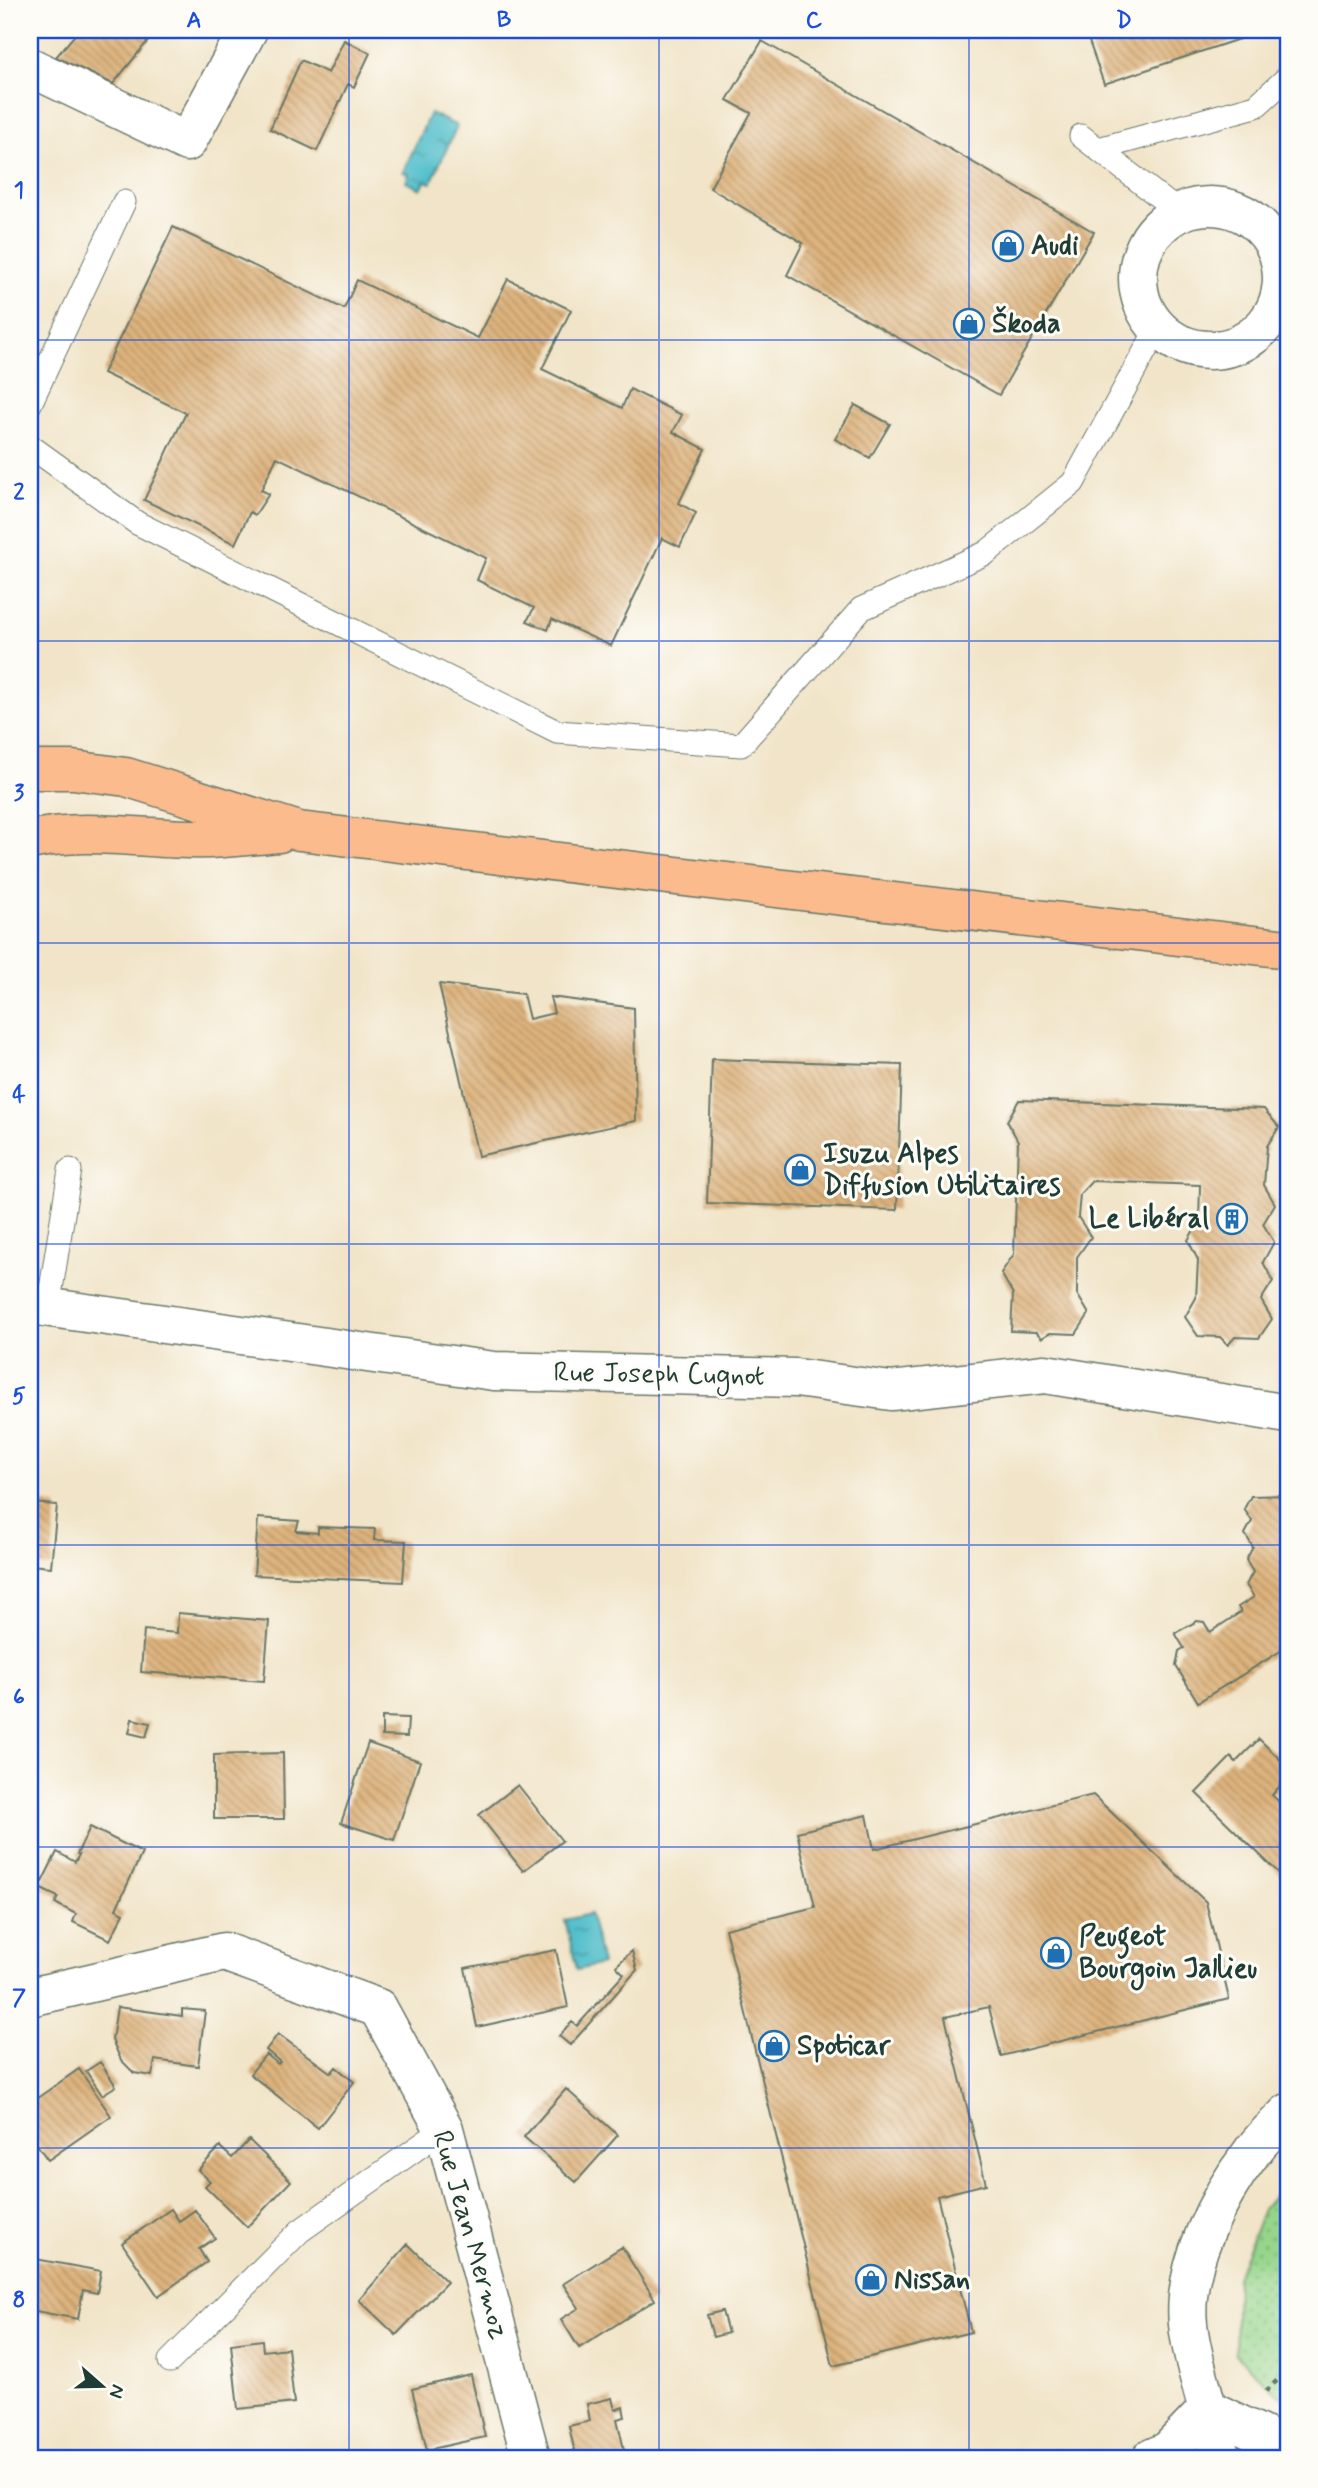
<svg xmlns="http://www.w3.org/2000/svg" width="1318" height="2488" viewBox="0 0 1318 2488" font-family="Mynerve,sans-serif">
<defs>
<pattern id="park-dots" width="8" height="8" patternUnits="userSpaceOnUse" patternTransform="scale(1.75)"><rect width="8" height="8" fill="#96d58b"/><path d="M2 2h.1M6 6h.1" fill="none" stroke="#7aae72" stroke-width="1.8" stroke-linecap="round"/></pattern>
<pattern id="water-ripples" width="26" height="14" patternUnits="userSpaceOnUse" patternTransform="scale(1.75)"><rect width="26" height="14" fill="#50bdca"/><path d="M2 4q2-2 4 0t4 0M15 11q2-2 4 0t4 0" fill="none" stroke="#429ba5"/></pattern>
<pattern id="building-back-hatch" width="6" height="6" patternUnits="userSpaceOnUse" patternTransform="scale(1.75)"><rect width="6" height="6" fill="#deb37d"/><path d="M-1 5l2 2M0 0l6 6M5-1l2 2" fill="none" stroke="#b39367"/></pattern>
</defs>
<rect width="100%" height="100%" fill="#fdfcf7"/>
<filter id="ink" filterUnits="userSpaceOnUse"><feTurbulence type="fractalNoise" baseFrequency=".0143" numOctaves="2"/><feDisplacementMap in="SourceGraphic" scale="14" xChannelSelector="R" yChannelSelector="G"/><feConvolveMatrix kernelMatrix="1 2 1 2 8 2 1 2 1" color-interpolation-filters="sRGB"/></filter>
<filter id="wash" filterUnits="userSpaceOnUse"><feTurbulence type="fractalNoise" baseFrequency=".00686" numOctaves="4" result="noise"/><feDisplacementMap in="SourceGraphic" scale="28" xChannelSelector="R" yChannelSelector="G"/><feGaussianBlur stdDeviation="1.57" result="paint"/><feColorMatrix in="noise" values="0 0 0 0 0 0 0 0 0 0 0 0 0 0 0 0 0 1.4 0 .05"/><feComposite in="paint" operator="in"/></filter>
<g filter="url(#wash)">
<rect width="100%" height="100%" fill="#f1e4c8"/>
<path fill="url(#park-dots)" stroke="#5a8960" stroke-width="2" d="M1288,2179V2403L1235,2354L1237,2277L1263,2209Z"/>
<path fill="url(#water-ripples)" stroke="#387d7f" stroke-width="2" d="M430,113L457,126L431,183L425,181L421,189L406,182L409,174L403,172Z
M590,1914L602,1964L577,1970L565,1920Z"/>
<g id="blocks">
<path fill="url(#building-back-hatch)" d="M79,30H157L113,84L56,57Z
M1085,30H1256L1257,33L1104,84Z
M344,40L370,53L354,87L348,84L317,151L270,129L301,60L328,73Z
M762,41L1094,232L999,395L787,275L803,243L710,188L751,113L727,100Z
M173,227L344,309L357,280L478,338L508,279L571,310L542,369L622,408L630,389L682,415L673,432L705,449L679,503L696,513L680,547L662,538L611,646L552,619L548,630L527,621L534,608L477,580L486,558L277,457L261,490L269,494L255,515L250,512L235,544L144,500L186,413L103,373Z
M855,405L890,424L870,458L835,439Z
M439,984L523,994L529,1019L554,1013L550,997L634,1008L636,1121L478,1156Z
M712,1059L902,1065L897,1210L707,1203Z
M1019,1100L1264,1109L1279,1127L1267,1146L1264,1185L1275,1204L1263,1224L1274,1242L1263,1262L1273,1281L1261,1300L1272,1319L1259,1338L1235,1337L1228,1345L1220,1337L1198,1336L1185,1317L1196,1298L1198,1260L1188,1240L1199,1222L1200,1185L1092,1181L1080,1194L1078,1217L1091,1237L1077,1257V1294L1089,1314L1076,1334L1050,1333L1042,1338L1036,1332L1011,1331L1013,1294L1001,1273L1014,1254L1018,1141L1007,1121Z
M1288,1495V1656L1284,1649L1198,1702L1176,1666L1179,1651L1184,1648L1175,1633L1197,1621L1204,1622L1210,1632L1241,1612L1238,1607L1254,1597L1246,1585L1253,1572L1246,1560L1253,1547L1245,1534L1252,1521L1244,1509L1251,1496Z
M30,1503L57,1505L51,1567L30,1565Z
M258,1518L299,1521L296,1531L318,1533V1527L375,1529L374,1540L406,1541L403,1582L254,1575Z
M178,1613L269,1621L264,1681L141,1672L144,1630L177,1633Z
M382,1717L408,1718L407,1737L382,1736Z
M132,1719L150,1723L146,1737L129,1733Z
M1259,1739L1288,1767V1777L1272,1795L1288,1810V1882L1196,1793L1231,1757L1236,1762Z
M368,1743L420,1761L394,1840L341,1823Z
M283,1753L284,1819H214V1755Z
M518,1785L562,1841L523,1871L479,1815Z
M1093,1795L1206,1902L1229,1999L1001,2056L989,2007L945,2017L986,2184L937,2196L971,2332L833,2366L725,1929L815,1907L797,1832L867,1815L874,1849Z
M90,1827L142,1853L116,1909L124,1913L110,1940L73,1922L76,1914L55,1903L58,1897L39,1888L57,1852L75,1862L79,1855L77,1854Z
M556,1950L568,2007L477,2027L465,1968Z
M632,1951L637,1970L570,2045L559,2036L572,2022L577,2026L624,1974L616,1966Z
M117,2007L182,2016V2009L205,2011L198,2066L155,2060L152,2076L134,2073L121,2060L112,2040Z
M278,2034L331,2073L336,2067L354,2082L318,2128L250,2074L266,2054L278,2064L280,2062L266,2050Z
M100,2062L116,2086L102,2095L86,2071Z
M79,2069L111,2116L48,2160L30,2135V2097L33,2101Z
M566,2089L618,2135L576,2182L524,2137Z
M249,2140L291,2181L247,2227L205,2186L210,2181L198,2170L220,2147L232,2158Z
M171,2209L179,2221L195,2210L215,2238L199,2249L207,2262L158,2296L122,2243Z
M408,2244L447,2282L396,2335L359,2300Z
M622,2247L655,2300L579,2348L561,2319L579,2308L563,2284Z
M30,2258L101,2271L97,2293L83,2290L78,2319L30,2310Z
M722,2311L728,2333L713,2337L707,2315Z
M262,2340L263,2351L288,2348L294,2403L238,2409L231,2344Z
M471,2375L485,2437L427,2450L412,2389Z
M612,2398L615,2410L623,2407L625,2417L617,2419L626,2458H576L569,2426L590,2421L587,2404Z"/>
</g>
</g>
<g filter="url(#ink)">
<use href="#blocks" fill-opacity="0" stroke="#687768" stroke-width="2"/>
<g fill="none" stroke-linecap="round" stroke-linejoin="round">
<g stroke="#687768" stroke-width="25">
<path id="service" d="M1081,136L1180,213
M1098,149L1256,106L1288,77
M30,404L124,202
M30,446L137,523L557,732L741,745L861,609L986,553L1073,483L1157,329
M48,1308L70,1170
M170,2361L300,2231L444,2129"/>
</g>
<g stroke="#687768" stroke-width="41">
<path id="minor" d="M30,67L187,142L248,30
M1138 278a72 72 0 1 1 144 0a72 72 0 1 1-144 0Z
M30,1305L494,1371L796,1378L891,1391L1045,1374L1288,1414
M30,1997L224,1952L378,2008L444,2129L531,2458
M1208,2409L1288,2448
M1152,2458L1168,2451L1208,2409
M1222,2458C1213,2442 1212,2425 1207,2407C1200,2379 1191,2353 1188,2324C1182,2267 1218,2196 1252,2152C1262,2138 1276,2125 1288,2113"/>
</g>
<g stroke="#687768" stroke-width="41">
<path id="primary" d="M30,770H73L126,777L299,831L1288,949
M30,840C89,826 149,841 209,839C232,838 256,835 279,833"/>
</g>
<path stroke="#687768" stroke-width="4.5" stroke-dasharray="5 5" stroke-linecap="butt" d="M1266,2391L1288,2370"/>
<use href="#service" stroke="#fff" stroke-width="23"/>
<use href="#minor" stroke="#fff" stroke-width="38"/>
<use href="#primary" stroke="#fbbb8d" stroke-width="38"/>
</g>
</g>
<path fill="none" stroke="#1d4ed8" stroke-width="2" stroke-opacity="0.55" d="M349,30V2458M659,30V2458M969,30V2458M30,340H1288M30,641H1288M30,943H1288M30,1244H1288M30,1545H1288M30,1847H1288M30,2148H1288"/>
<defs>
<g id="shop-ring" transform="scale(1.575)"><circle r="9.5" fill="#fdfcf7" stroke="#1f6fb2" stroke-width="1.5"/><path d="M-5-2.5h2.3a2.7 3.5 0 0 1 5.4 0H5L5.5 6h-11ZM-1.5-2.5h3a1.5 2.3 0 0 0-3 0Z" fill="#1f6fb2"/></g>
<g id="building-ring" transform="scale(1.575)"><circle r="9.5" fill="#fdfcf7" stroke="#1f6fb2" stroke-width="1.5"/><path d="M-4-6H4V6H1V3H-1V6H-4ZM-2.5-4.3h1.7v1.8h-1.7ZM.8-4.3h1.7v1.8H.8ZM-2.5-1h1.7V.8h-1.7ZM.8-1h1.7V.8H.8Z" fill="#1f6fb2"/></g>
</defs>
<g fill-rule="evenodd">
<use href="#shop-ring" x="1008" y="246"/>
<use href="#shop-ring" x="969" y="324"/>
<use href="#shop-ring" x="800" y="1170"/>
<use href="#building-ring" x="1232" y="1219"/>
<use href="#shop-ring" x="1056" y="1953"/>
<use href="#shop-ring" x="774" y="2046"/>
<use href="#shop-ring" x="871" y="2280"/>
</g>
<g text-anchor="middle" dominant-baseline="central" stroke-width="6" stroke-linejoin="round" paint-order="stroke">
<g font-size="28" font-weight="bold" fill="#1f3d34" stroke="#fdfcf7" text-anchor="start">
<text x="1031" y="246">Audi</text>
<text x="992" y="324">Škoda</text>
<text x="823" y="1154">Isuzu Alpes<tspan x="823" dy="32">Diffusion Utilitaires</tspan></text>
<text x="1209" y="1219" text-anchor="end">Le Libéral</text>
<text x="1079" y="1937">Peugeot<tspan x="1079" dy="32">Bourgoin Jallieu</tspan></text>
<text x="797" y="2046">Spoticar</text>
<text x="894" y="2280">Nissan</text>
</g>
<g font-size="28" fill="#1f3d34" stroke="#fdfcf7">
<text transform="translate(659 1375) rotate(1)">Rue Joseph Cugnot</text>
<text transform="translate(470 2235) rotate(74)">Rue Jean Mermoz</text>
</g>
</g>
<rect width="1318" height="2488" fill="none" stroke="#fdfcf7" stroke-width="77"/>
<g transform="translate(102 2386) rotate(110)" stroke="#fdfcf7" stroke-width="5" paint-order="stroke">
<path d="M0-5L12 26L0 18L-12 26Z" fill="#1f3d34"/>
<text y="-10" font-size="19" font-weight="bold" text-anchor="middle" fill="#1f3d34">N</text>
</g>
<rect x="38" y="38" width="1242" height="2412" fill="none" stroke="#1d4ed8" stroke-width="2.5"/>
<g font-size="23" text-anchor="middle" font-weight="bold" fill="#1d4ed8">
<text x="194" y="27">A</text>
<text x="504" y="27">B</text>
<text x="814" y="27">C</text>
<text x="1124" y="27">D</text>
<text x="19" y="197">1</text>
<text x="19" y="499">2</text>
<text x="19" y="800">3</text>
<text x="19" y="1101">4</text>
<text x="19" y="1403">5</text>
<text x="19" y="1704">6</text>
<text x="19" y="2005">7</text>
<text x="19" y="2307">8</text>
</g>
</svg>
